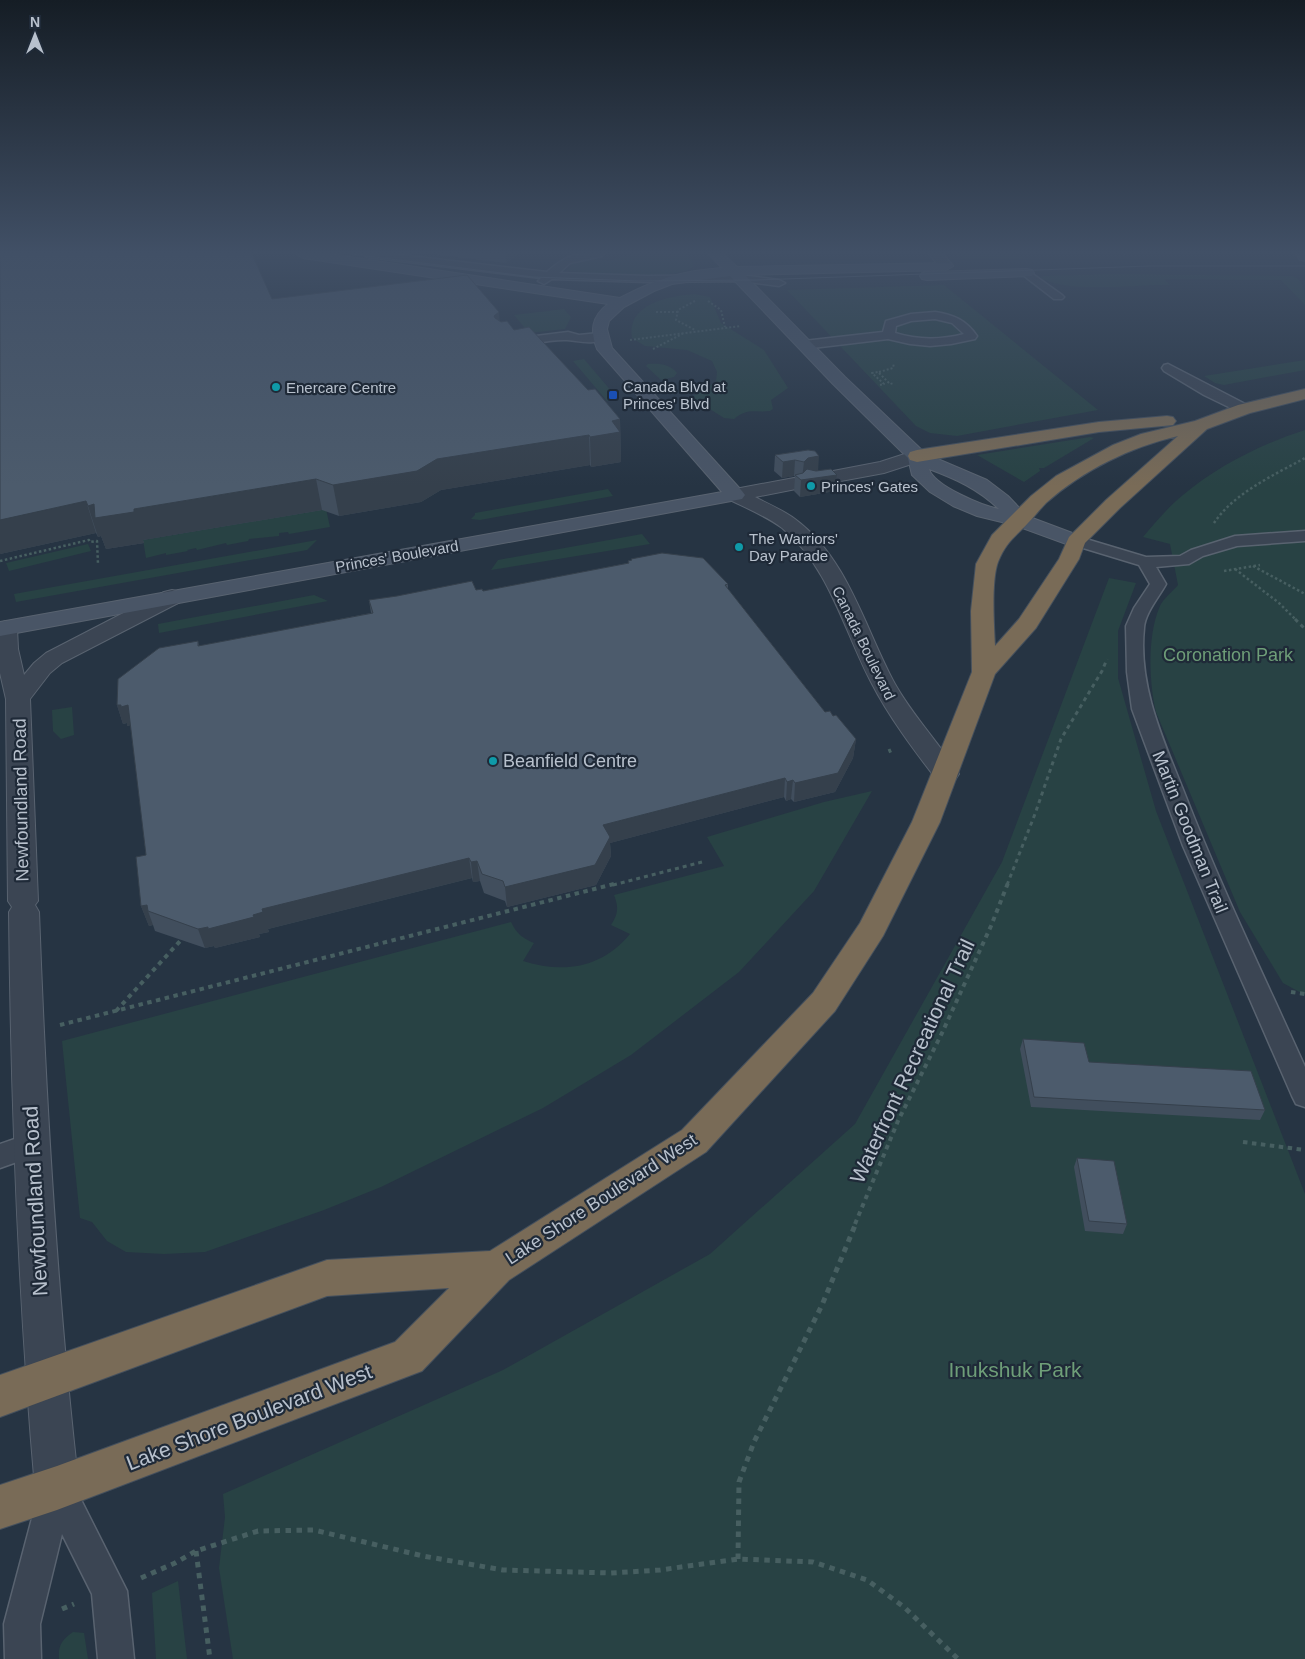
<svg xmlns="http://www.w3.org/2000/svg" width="1305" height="1659" viewBox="0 0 1305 1659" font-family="Arial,sans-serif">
<rect width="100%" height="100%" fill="#263443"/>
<path fill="#284244" d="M632,254H686L694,263L693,267C674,281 593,272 566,271L576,261L589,258L607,261Z
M956,254H1019L1023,258L964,259Z
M1113,274L1292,276C1305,281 1305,291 1305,305L1281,280L1164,279L1170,285C1135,284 1069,294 1041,278L1043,276Z
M944,285L1098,410L957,436L930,433L916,426L787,290Z
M694,294L710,297L721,323L764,350L788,388L771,400L773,409L770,411C754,413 748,407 734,419L724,418L691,397L706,389L716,381L717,372L712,361L687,350L645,346L632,338C626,304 669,296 694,294Z
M564,309L571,317L565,329L529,333L514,315Z
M584,359L618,399L607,401L573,361Z
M1305,360V370L1224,385L1215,383L1204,376Z
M648,364C659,363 670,364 677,373L674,377L661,380L646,366Z
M1305,430V995L1283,983L1240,912L1156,712C1149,683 1147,635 1160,606C1163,599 1172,592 1178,585L1170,544L1143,537C1155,523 1168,507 1183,495C1218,466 1261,444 1305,430Z
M1090,437L1094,438L1044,468H1039L1040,471L1024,482L977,455Z
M608,489L613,496L480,520L471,519L475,515V513Z
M326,509L330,527L289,534L288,532L279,533V536L249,539L248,541L227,545L226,543L197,550L196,548L187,550L188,551L166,555V553L146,558L143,540Z
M642,534L650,544L491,570L498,560Z
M317,540L307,550L16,602L14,594Z
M88,544L91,551L9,571L6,563Z
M1109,578L1136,583L1118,631V678L1156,811L1305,1194V1659H233L219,1568L225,1517L223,1494L503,1370L710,1254L855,1124L1002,862Z
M314,595L328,601L159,633L158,624Z
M72,707L74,735L61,739L53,731L52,710Z
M872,791L814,891L739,972L631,1055L543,1108L381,1187L324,1210L205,1252L164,1254L126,1252L107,1241L92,1222L80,1218L62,1041L511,922C517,934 522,938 534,943L523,961C564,974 602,968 630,934L611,925C618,914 619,908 614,895L724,866L707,837L824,802Z
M178,1581L187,1659H156L152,1593Z
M73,1632L84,1633L88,1659H59C58,1645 62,1640 73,1632Z"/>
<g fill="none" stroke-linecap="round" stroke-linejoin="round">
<g stroke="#596370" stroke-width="3">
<path id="lane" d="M362,254H392L547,272C569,253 574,254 603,254L602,256L570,263L559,273L647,276L740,275L779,280L785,283L779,286L740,281L647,282L552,279L544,284L538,281L541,278L367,257Z
M1027,270L1062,295L1064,297L1062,299H1054L1023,275L1022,273Z
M935,312C954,315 966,320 977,336L975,339L951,344L930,346L910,344L888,339L804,349L798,345L804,341L883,332L886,321L911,314ZM935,319L952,323L964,334C941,340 917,340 895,333L896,326L911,321Z
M568,332L579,335L599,333L605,337C596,346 578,341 567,340C551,339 528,345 512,347L506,343L512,339Z
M1168,364L1249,406L1251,409L1244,413L1239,412L1204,395L1164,371L1162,368L1164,365Z
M1305,531V541L1237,546L1203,556L1189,564L1156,567L1166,584C1159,597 1145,613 1144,628C1138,686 1163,739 1184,792C1220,885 1264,976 1305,1067V1107L1296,1104L1292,1096L1183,846L1132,709L1127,672L1126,626L1134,608L1150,584L1139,565L1070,544L1068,541L1070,538L1076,536L1146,557L1180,556L1191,550L1235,536Z
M32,1133L42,1137L46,1145L42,1153L0,1168V1144Z
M57,1471L69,1476L127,1591L134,1659H98L92,1594L62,1534L40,1624L41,1659H5L4,1624L40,1488L45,1476Z"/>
</g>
<g stroke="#596370" stroke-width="2">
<path id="street" d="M929,254H943L953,266L946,270L941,269Z
M917,450L924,452L926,456L924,460L884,473L814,486L807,484L804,480L807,476L880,462Z
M794,478L801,480L804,484L801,488L755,497C768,504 783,510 795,519C848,558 865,629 895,684C913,716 939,743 959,774L955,780L946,782L937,780C913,749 889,717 871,682C844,631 829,566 782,528C766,516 746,508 728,499L725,495L728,491L735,489Z
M172,590L180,592L183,597L180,602L62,663L50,673L30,699L38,901L35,905L39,912C46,1105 57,1296 79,1488L72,1503L57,1510L42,1503L35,1488C18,1296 11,1104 9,912L12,907L8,901L6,699L0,673V623L6,621L14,623L17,628L18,649L24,675L34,663L46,653L164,592Z"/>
</g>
<g stroke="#596370" stroke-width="2">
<path id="secondary" d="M296,254H330L620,298C656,279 681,271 722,268L709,254H723L737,267L951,263L953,266L946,270L745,275L845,377L926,454L987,480L1008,496L1027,516L1083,537L1086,541L1083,545L1076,547L1069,545L1014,525L977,516L953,506L930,492L912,475L908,458L833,384L730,276L672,284L654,291L624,307L609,321L607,329L612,348L742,491L745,495L742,499L0,636V622L722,492L597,349C590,331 591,317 608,304L303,258ZM929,469C956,479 978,489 999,509C983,506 934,486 929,469Z
M1296,254H1305V261L1300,260Z
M1027,269L1032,270L1034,273L1032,276L927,280L922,279L920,276L922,273L927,272Z"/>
</g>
<g stroke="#45505d" stroke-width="2">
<path id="highway" d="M1305,389V399L1250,413L1207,429L1120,508L1085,543L1079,559L1036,628L995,674L940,822L883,936L835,1011L706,1152L509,1280L422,1371L57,1510L0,1529V1485L57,1466L395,1342L449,1288L327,1296L0,1417V1375L327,1260L490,1251L682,1130L813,993L860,923L912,822L972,672L971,611L976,564L992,535L1031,496L1056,476L1113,445L1141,434L1195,421L1238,405ZM1178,436L1106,500L1069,537L1059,559L1019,619L995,646C994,625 991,581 998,562C1006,542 1014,538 1028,523C1034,517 1040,509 1046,503C1083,470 1131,447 1178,436Z
M1167,416L1173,417L1176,421L1173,425L1099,432L917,462L910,460L908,456L910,452L917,450L1099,422Z"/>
</g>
<path stroke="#475f61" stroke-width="2" stroke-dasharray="2 2" stroke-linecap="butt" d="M1123,254L1125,255
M695,301L678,310L676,320L695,330
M708,301L721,310L725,327
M656,312H678
M630,340L741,326
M653,349L684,333
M879,372L893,368L894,363
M880,385L884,384L872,373L878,372L890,384L894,383"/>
<path stroke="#475f61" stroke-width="2.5" stroke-dasharray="2.5 2.5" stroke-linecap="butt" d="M1214,523C1234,493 1274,475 1305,458
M0,561L89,540L90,542L97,541L98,564
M1253,566L1305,594
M1235,569L1279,603L1296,620
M1224,571L1260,565"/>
<path stroke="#475f61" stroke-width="3" stroke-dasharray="4 4" stroke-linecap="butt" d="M1295,619L1305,629
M889,749L892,756
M613,885L702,862
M1007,885L1035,814L1061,739L1102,671L1107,659"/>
<path stroke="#475f61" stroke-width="4" stroke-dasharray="4.5 4.5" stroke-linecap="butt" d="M1291,992L1305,994
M116,1011L181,940
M60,1025L618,883
M1243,1142L1305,1150
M855,1224L898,1121L942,1033L991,926L1008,883"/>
<path stroke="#475f61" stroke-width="5" stroke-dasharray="5.5 5.5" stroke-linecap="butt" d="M196,1551L210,1659
M738,1559L739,1482L754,1442L822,1305L856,1223
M141,1578L175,1563L196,1551L258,1531L314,1530L423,1556L503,1570L611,1573L660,1570L738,1559L813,1562L867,1580L904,1607L958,1659
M62,1609L74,1604"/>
<use href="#lane" fill="#3b4553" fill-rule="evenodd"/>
<use href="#street" fill="#3b4553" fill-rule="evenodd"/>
<use href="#secondary" fill="#495566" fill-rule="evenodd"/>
<use href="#highway" fill="#796b57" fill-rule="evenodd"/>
<path stroke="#5d6a7a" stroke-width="1" d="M351,254L533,277L638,281L756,280L1149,266H1305"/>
</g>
<path fill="#414e5d" d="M432,254H518L506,263Z
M272,299L499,321L514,330L588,390L620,419L621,462L591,467L590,465L441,490L421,502L339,516L322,510L143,540L144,543L106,549L101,536L98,537L96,533L0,554Z
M808,450L818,471L837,475L835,491L800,497L794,491L795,477L794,476L782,478L774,471L775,455Z
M631,559L728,584V589L825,712L833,716L856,739L853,758L835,792L794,802L791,799L786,801L784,797L610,843L611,856L596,885L507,907L505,901L484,893L480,881L473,882L472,878L268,929L269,932L259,934L260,937L215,948L214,946L205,948L155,931L153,925L149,926L141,906L146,855L131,725L127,726V723L123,724L117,705L198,641L199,646L371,613L369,600L476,590L483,591L628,563V561L631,560Z
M1023,1039L1089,1062L1265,1110L1260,1120L1031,1107L1020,1049Z
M1077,1158L1127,1224L1123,1234L1085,1231L1074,1167Z"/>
<path fill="#35404c" d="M505,254H518L506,263Z
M499,312L501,339L494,316Z
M620,419L621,462L591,467L590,437L612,421Z
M589,435L590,465L441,490L421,502L339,516L333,485L437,459Z
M819,456L818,472L802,479L804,462L808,458Z
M795,460L794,476L782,478L783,462Z
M837,475L835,491L800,497L801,480Z
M316,479L322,510L143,540L144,543L106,549L101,536L98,537L88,506L94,504L134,509Z
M86,501L96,533L0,554V520Z
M117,705H128L135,724L127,726V723L123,724Z
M856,739L853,758L835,792L794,802L795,783Z
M785,778L784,797L610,843L611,856L596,885L507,907L505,887L603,825Z
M793,780L791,799L786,801L787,782Z
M469,858L472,878L268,929L269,932L259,934L253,915L262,909Z
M477,861L480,881L473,882L471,862Z
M147,905L148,911L153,925L149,926L141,906Z
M254,917L260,937L215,948L214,946L205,948L198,929Z"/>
<path fill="#4c5b6c" stroke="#35404c" d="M0,254H252L272,299L467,275L499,312L494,316L495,318L501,322L507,321L514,330L529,327L588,390L595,389L620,419L612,421L620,432L590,437L589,435L437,459L417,471L333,485L316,479L134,509V512L95,518L94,504L88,506L86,501L0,520Z
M808,450L815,451L819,456L808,458L804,462L795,460L783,462L775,455Z
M807,469L816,471L831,469L837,475L801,480L795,475L803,473Z
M662,553L703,558L728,584L725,585L825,712L830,711L833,716L836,715L856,739L838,773L795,783L793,780L787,782L785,778L603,825L610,837L595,865L505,887L503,881L482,874L477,861L471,862L469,858L262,909L263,912L253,915L254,917L208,929V927L198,929L148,911L147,905L141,906L136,857L146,855L128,705L121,707V705H117L118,679L159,648L198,641V646L373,613L369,600L397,596L472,581L476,590L482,589L483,591L629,563L628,561L632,560L631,559Z
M1023,1039L1084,1043L1089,1062L1251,1071L1265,1110L1034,1097Z
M1077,1158L1114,1161L1127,1224L1089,1221Z"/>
<linearGradient id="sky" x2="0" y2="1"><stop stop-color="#151d25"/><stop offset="0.52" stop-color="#415066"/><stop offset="1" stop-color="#415066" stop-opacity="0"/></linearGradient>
<rect width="1305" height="486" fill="url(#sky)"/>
<g fill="#0f9aa8" stroke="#1f2a38" stroke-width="2">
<circle cx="276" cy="387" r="5"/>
<circle cx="811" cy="486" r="5"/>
<circle cx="739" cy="547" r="5"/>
<circle cx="493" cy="761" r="5"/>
</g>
<rect fill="#1a4fb4" stroke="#1f2a38" stroke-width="2" x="608" y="390" width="10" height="10" rx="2.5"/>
<g text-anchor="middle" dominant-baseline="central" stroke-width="4.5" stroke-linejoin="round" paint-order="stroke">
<g font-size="15" fill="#b8c1cd" stroke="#1f2a38" text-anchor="start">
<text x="623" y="386">Canada Blvd at<tspan x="623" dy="17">Princes' Blvd</tspan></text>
<text x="286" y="387">Enercare Centre</text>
<text x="821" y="486">Princes' Gates</text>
<text x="749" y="538">The Warriors'<tspan x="749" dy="17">Day Parade</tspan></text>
</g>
<g font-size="15" fill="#b8c1cd" stroke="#1f2a38">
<text transform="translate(397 556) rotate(-10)">Princes' Boulevard</text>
<text transform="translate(864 643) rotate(64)">Canada Boulevard</text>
</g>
<g font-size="18" fill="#6e9e78" stroke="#1f2a38">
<text x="1228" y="655">Coronation Park</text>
</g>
<g font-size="18" fill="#b8c1cd" stroke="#1f2a38" text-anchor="start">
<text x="503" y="761">Beanfield Centre</text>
</g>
<g font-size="18" fill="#b8c1cd" stroke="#1f2a38">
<text transform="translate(21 800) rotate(-91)">Newfoundland Road</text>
<text transform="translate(1190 832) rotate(68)">Martin Goodman Trail</text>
<text transform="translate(601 1199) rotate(-33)">Lake Shore Boulevard West</text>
</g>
<g font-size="21" fill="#b8c1cd" stroke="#1f2a38">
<text transform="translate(912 1061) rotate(-65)">Waterfront Recreational Trail</text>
<text transform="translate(35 1201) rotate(-93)">Newfoundland Road</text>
<text transform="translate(249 1417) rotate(-21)">Lake Shore Boulevard West</text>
</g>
<g font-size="21" fill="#6e9e78" stroke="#1f2a38">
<text x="1015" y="1369">Inukshuk Park</text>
</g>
</g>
<g transform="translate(35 35)" stroke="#1f2a38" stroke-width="4" paint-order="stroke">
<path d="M0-4L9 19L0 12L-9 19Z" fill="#b8c1cd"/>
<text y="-8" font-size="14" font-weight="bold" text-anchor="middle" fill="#b8c1cd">N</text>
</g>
</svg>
